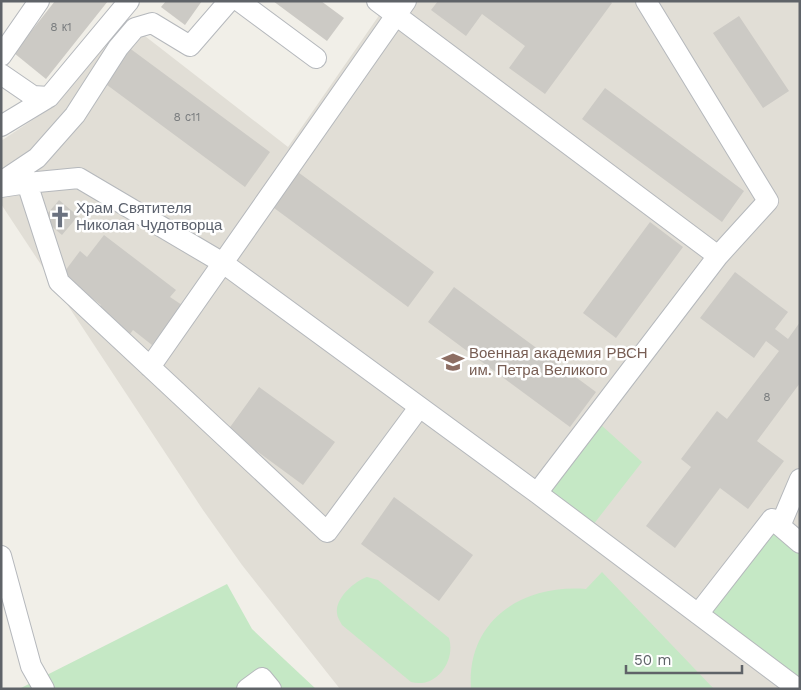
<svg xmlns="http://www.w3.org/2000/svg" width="801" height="690" viewBox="0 0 801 690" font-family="'Work Sans',sans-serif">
<rect width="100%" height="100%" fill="#f1efe8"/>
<path fill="#e1ded6" d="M389,1H800V689H340L242,565L203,510L1,204V141L49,109L123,19L288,147Z"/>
<path fill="#c5e8c5" d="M600,424L642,462L593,525L552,498L551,488Z
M776,534L800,553V683L711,616V606L766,536Z
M602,572L714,689H471C466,620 523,584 586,589Z
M367,577L378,580L449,638C456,661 436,689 411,682L342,625C340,621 337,617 337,613C335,598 355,581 367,577Z
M227,584L252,629L316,689H19Z"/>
<path fill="#cccac5" d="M55,1H108L46,79L14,53Z
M166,1H202L185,25L161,7Z
M273,1H321L344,18L327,41Z
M438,1H610L612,3L545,94L509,68L525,46L482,14L466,36L431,10Z
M739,16L789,91L763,108L713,33Z
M128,47L270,152L245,187L103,82Z
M605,88L744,191L722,222L582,119Z
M291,167L434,272L408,307L266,202Z
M59,200L78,216L62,235L43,219Z
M650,222L683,247L616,338L583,313Z
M104,235L176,290L170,297L182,305L152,345L133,330L130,334L97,309L101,305L62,275L80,251L87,257Z
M735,272L788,312L775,329L788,339L800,322V383L757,441L784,461L748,509L720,488L675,548L646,526L691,467L681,459L717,411L727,419L779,351L766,341L754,358L700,318Z
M454,287L596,392L570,427L428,322Z
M259,387L335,442L303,485L228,430Z
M394,497L473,555L439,601L361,544Z"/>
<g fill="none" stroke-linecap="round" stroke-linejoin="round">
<g stroke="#b5b8bc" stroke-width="22">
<path id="minor" d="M239,1L316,58
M377,1L718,256L537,493
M646,1L768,201L718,256
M1,56L39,1
M1,74L33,96L49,97
M1,126L49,97L129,1
M1,182L37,158L75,115L118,48L135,28L152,23L190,46L229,1
M27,183L79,178L223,263L537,493L798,689
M1,187L27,183L59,282L327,532L415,413
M150,367L406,1
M780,526L800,479
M1,556L31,666L44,689
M698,614L772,519L800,543
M247,689L262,678L271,689"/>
</g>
<use href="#minor" stroke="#fff" stroke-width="20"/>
</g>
<defs>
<g id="church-bare" transform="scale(1.725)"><path d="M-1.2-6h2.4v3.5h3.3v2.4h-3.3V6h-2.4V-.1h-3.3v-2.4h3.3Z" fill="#6b7280" stroke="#fff" stroke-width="2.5" paint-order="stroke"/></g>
<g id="university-bare" transform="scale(1.725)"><path d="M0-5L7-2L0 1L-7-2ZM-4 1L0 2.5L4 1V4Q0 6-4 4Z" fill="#8d6e63" stroke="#fff" stroke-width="2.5" paint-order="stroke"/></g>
</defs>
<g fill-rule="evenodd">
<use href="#church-bare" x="60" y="217"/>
<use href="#university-bare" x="453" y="362"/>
</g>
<g text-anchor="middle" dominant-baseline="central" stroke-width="5" stroke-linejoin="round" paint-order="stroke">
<g font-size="12" fill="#7a7d7f">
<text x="61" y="27">8 к1</text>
<text x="187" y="117">8 с11</text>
<text x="767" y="397">8</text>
</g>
<g font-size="15" fill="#5b616d" stroke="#fff" text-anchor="start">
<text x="76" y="208">Храм Святителя<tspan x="76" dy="17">Николая Чудотворца</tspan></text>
</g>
<g font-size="15" fill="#785e54" stroke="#fff" text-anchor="start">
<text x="469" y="353">Военная академия РВСН<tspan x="469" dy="17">им. Петра Великого</tspan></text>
</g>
</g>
<rect width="801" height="690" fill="none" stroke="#5f6368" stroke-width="5"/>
<path d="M626 665v8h116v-8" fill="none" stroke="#5f6368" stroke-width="2.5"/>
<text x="634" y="665" font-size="15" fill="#5f6368" stroke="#ffffff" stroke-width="4" paint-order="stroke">50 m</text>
</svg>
